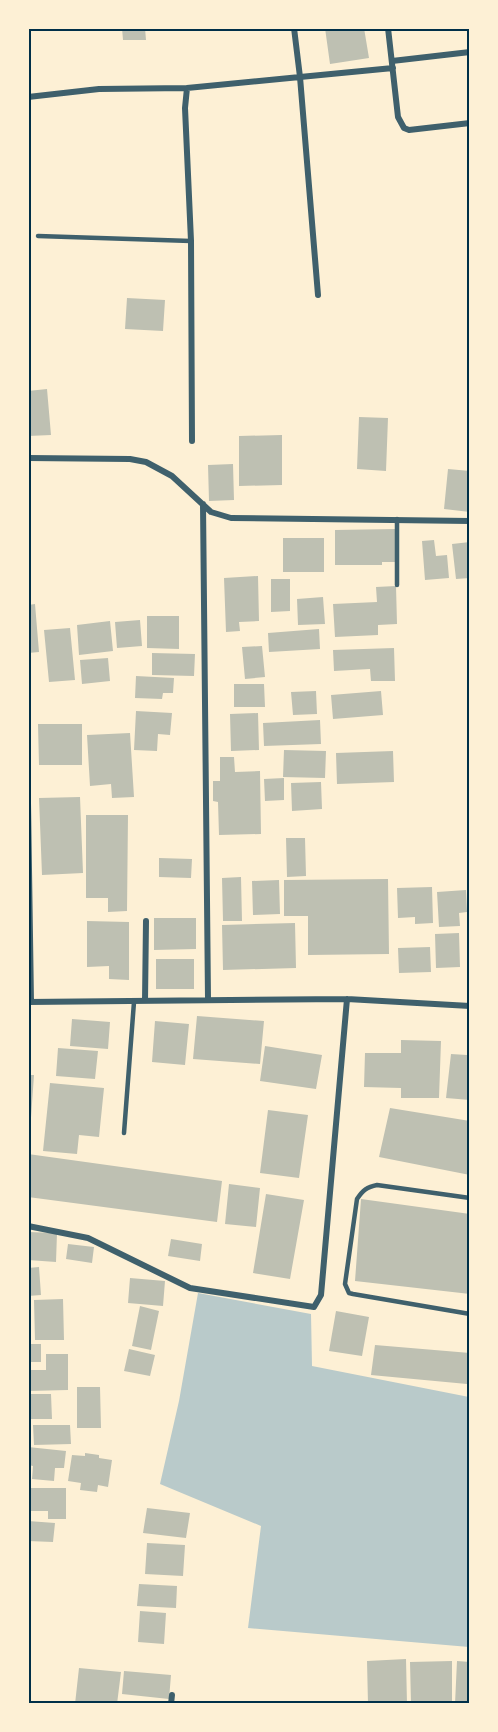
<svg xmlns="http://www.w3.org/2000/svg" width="498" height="1732" viewBox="0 0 498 1732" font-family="'Crimson Pro',serif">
<rect width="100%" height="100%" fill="#fdf0d5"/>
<path fill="#b9caca" d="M198,1293L311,1314L312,1366L469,1397V1647L248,1628L261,1526L160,1484L179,1401Z"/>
<path fill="#bec0b2" d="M122,28H145L146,40H123Z
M325,28H364L369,58L330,64Z
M127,298L165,300L163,331L125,329Z
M47,389L51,435L28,436V391Z
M359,417L388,418L386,471L357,469Z
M282,435V485L239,486V436Z
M233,464L234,500L209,501L208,465Z
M448,469L470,471V512L444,509Z
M395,529V562H382V565H335V530Z
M283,538H324V572H283Z
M434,540L436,556L447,555L449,578L425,580L422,541Z
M470,542V578L456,579L452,544Z
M258,576L259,621L239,622L240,631L226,632L224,578Z
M271,579H290V611L271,612Z
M396,586L397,624L378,625V635L335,637L333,604L377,602L376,587Z
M323,597L325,624L298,625L297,599Z
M35,604L39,652L28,653V605Z
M147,616H179V649L147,648Z
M140,620L142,646L117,648L115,622Z
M110,621L113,651L79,655L77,625Z
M70,628L75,680L49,682L44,630Z
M319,629L320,649L269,652L268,633Z
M262,646L265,677L245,679L242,647Z
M394,648L395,681H371L370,669L334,671L333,650Z
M152,653L195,654L194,676L152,675Z
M108,658L110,681L82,684L80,660Z
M136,676L174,678L173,693H163L162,699L135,698Z
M234,684H264L265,707H234Z
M316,691L317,714L293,715L291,692Z
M381,691L383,715L333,719L331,695Z
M136,711L172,713L170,735L158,734L157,751L134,750Z
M258,713L259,750L231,751L230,714Z
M320,720L321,744L264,746L263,723Z
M38,724H82V765H39Z
M130,733L134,797L112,798L111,784L90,786L87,735Z
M284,750L326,751L325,778L283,777Z
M393,751L394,782L337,784L336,753Z
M220,757H234L235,772L260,771L261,834L219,835L218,802L213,801V781H220Z
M284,778V800L265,801L264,779Z
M321,782L322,809L292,811L291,783Z
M80,797L83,873L42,875L39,798Z
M86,815H128L127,911L108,912V898H86Z
M286,838H305L306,876L287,877Z
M159,858L192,859L191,878L159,877Z
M241,877L242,921H223L222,878Z
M388,879L389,954L308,955V916H284V880Z
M279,880L280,914L253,915L252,881Z
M432,887L433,923L415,924V917L398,918L397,888Z
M466,890L467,912L459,913L460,926L439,927L437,892Z
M154,918H196V949L154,950Z
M87,921L129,922V980L109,979V966L87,967Z
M295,923L296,968L223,970L222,925Z
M459,933L460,967L436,968L435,934Z
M430,947L431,972L399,973L398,948Z
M156,959H194V989H156Z
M197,1016L264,1021L260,1064L193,1059Z
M72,1019L110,1022L108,1049L70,1046Z
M155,1021L189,1024L185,1065L152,1062Z
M401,1040L441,1041L439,1098H401V1088L364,1087L365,1053H401Z
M265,1046L322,1055L316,1089L260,1081Z
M58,1048L98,1051L95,1079L56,1076Z
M467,1051H470V1100L446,1098L451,1054L467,1055Z
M28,1075H34L30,1132H28Z
M50,1083L104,1088L99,1137L79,1135L77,1154L43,1151Z
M390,1108L470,1121V1175L379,1157Z
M268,1110L308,1115L299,1178L260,1173Z
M28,1154L222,1181L217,1222L28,1197Z
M229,1184L260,1188L256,1227L225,1224Z
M266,1194L304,1200L290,1279L253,1273Z
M361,1199L470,1214V1294L355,1281Z
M28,1232L57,1233L56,1262L28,1260Z
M171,1239L202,1244L200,1261L168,1256Z
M68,1244L94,1247L92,1263L66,1259Z
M39,1267L41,1295L28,1296V1268Z
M130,1278L165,1281L163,1306L128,1303Z
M63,1299L64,1340H35L34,1300Z
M140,1306L159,1311L151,1350L132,1346Z
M336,1311L369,1317L362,1356L329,1351Z
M28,1344H41V1362H28Z
M375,1345L470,1353L467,1384L371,1375Z
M129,1349L155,1355L150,1376L124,1371Z
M46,1354H68V1390L28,1391V1370H46Z
M77,1387H100L101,1428H77Z
M28,1394H51L52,1419H28Z
M33,1425H70L71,1444L34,1445Z
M28,1447L66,1451L64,1468H55L54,1481L32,1479L33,1466L28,1465Z
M85,1453L99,1455V1458L112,1460L108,1487L98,1485L97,1492L80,1490L81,1483L68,1481L72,1455L85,1456Z
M30,1488H66V1519H48V1511H29Z
M147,1508L190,1513L186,1538L143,1533Z
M28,1521L55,1523L53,1542L28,1541Z
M147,1543L185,1545L183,1576L145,1574Z
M139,1584L177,1586L176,1608L137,1606Z
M140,1611L166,1613L164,1644L138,1642Z
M406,1659L407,1704H368L367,1661Z
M452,1661V1704H411L410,1662Z
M457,1661L470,1662V1704H455Z
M79,1668L121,1672L117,1704H75Z
M124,1671L171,1675L169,1699L122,1694Z"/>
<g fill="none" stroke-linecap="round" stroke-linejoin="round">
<path stroke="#3f606c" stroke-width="4.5" d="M38,236L191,241
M397,585V519
M124,1133L134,1002
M470,1198L377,1185C367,1187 363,1190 357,1199L345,1284L349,1293L353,1294L470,1314"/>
<path stroke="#3f606c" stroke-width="6" d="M294,28L300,77L393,68
M388,28L398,117L404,128L409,130L470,123
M392,61L470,52
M28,97L99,89L187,88
M192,441L191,241L185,108L187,88L300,77L318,295
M28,458L130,459L146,462L172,476L211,512L231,518L470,521
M203,504L208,999
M28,803L31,1002
M145,1001L146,921
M28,1002L347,999L470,1006
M28,1226L88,1238L190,1288L314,1307L321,1295L347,999
M171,1704L172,1695"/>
</g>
<rect width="498" height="1732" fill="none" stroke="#fdf0d5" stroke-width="60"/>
<rect x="30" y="30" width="438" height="1672" fill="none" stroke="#003049" stroke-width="2"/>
</svg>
